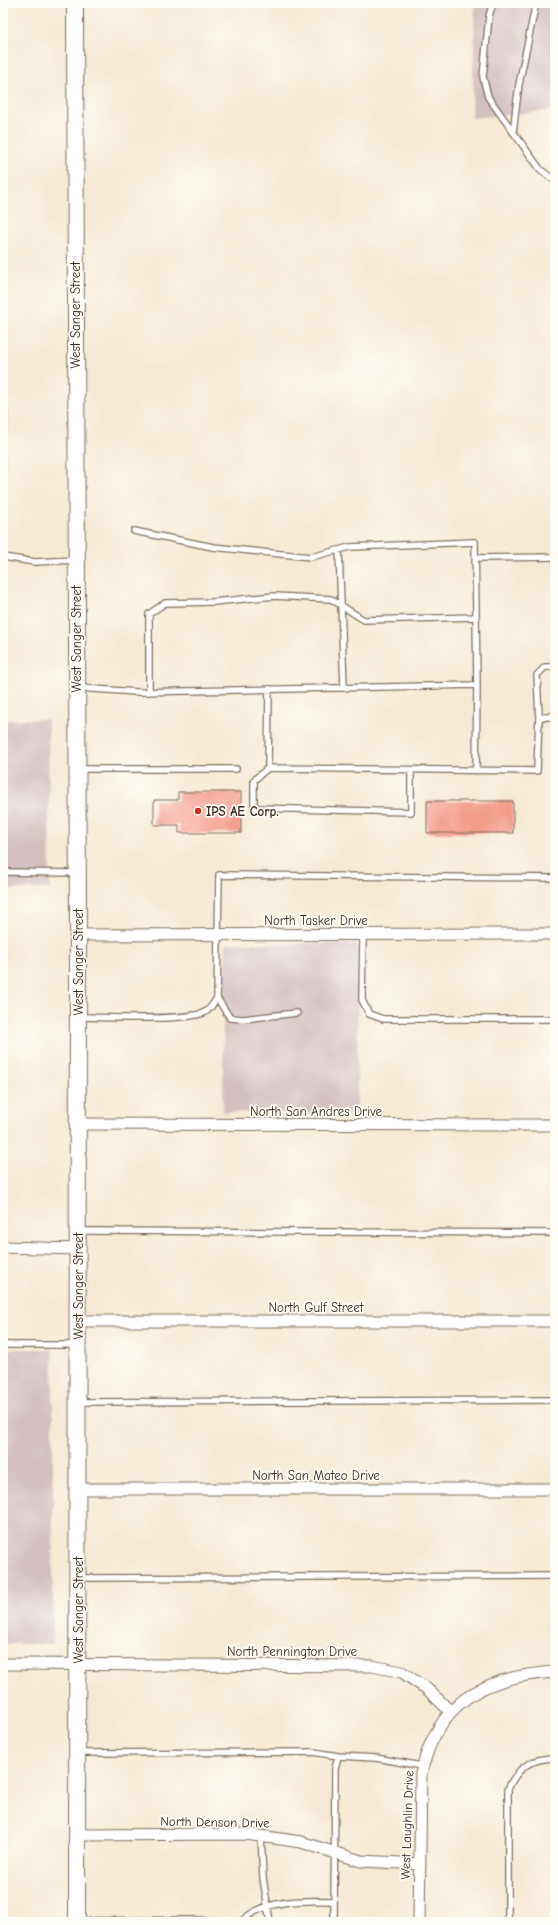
<svg xmlns="http://www.w3.org/2000/svg" width="558" height="1925" viewBox="0 0 558 1925" font-family="'Comic Neue',sans-serif">
<rect width="100%" height="100%" fill="#fdfcf7"/>
<filter id="ink" filterUnits="userSpaceOnUse"><feTurbulence type="fractalNoise" baseFrequency=".025" numOctaves="2"/><feDisplacementMap in="SourceGraphic" scale="8" xChannelSelector="R" yChannelSelector="G"/><feConvolveMatrix kernelMatrix="1 2 1 2 8 2 1 2 1" color-interpolation-filters="sRGB"/></filter>
<filter id="wash" filterUnits="userSpaceOnUse"><feTurbulence type="fractalNoise" baseFrequency=".012" numOctaves="4" result="noise"/><feDisplacementMap in="SourceGraphic" scale="16" xChannelSelector="R" yChannelSelector="G"/><feGaussianBlur stdDeviation="0.9" result="paint"/><feColorMatrix in="noise" values="0 0 0 0 0 0 0 0 0 0 0 0 0 0 0 0 0 1.4 0 .05"/><feComposite in="paint" operator="in"/></filter>
<g filter="url(#wash)">
<rect width="100%" height="100%" fill="#f5ead4"/>
<path fill="#d2bfc0" d="M475,3H555V110L472,118Z
M3,402L8,409L3,532Z
M48,719L50,889L3,890V720Z
M226,943L358,944L357,1115L223,1112V1019Z
M3,1349H53V1644H3Z"/>
<g id="blocks">
<path fill="#f39b89" d="M178,792H241V833H179V825H154V800H178Z
M427,801H513V833H427Z"/>
</g>
</g>
<g filter="url(#ink)">
<use href="#blocks" fill-opacity="0" stroke="#7c6d5e" stroke-width="1"/>
<g fill="none" stroke-linecap="round" stroke-linejoin="round">
<g stroke="#7c6d5e" stroke-width="8">
<path id="lane" d="M493,3L489,16L483,77L488,97L540,169L555,181
M513,132L519,84L536,3
M339,550L344,688
M3,557L35,562L75,560
M475,558L555,557
M79,688L137,692L477,685L475,542L350,547L311,557L213,547L134,531
M269,689L268,768L537,771L539,717L537,675L545,667H555
M149,692V614L165,603L213,602L274,596L331,599L364,620L476,617
M539,717H549L555,714
M268,768L254,780V808L411,812V770
M79,769H236
M476,771L477,685
M3,872L77,873
M363,934L362,1000L369,1014L383,1019H555
M297,1013L243,1019L230,1018L217,998L219,875L555,878
M80,1017C102,1017 193,1022 207,1011C211,1008 214,1002 217,998
M79,1231L555,1233
M3,1345H77
M78,1402L555,1400
M78,1578L555,1576
M79,1753L313,1752L338,1756
M261,1836L263,1878L270,1922
M78,1921L197,1920L214,1922
M241,1922C263,1899 305,1900 334,1901
M334,1922L335,1769L338,1756L376,1758L422,1766
M508,1922V1789C518,1767 531,1758 555,1758"/>
</g>
<g stroke="#7c6d5e" stroke-width="13">
<path id="street" d="M78,935L555,934
M78,1124L555,1125
M3,1247L78,1249
M78,1321H555
M78,1489H555
M3,1664L372,1666L402,1672L427,1689L451,1712
M78,1835L246,1834L301,1842L361,1861L420,1864
M419,1922L421,1774C437,1701 485,1676 555,1672"/>
</g>
<g stroke="#7c6d5e" stroke-width="18">
<path id="secondary" d="M75,3L78,935L77,1922"/>
</g>
<use href="#lane" stroke="#fff" stroke-width="5.5"/>
<use href="#street" stroke="#fff" stroke-width="11"/>
<use href="#secondary" stroke="#fff" stroke-width="16"/>
</g>
</g>
<circle fill="#c8321e" stroke="#fdfcf7" stroke-width="1.5" cx="198" cy="811" r="4"/>
<g text-anchor="middle" dominant-baseline="central" stroke-width="3.5" stroke-linejoin="round" paint-order="stroke">
<g font-size="13" fill="#3b2a1e" stroke="#fdfcf7">
<text transform="translate(75 315) rotate(-90)">West Sanger Street</text>
<text transform="translate(76 639) rotate(-90)">West Sanger Street</text>
<text x="316" y="920">North Tasker Drive</text>
<text transform="translate(78 962) rotate(-90)">West Sanger Street</text>
<text x="316" y="1111">North San Andres Drive</text>
<text transform="translate(78 1286) rotate(-90)">West Sanger Street</text>
<text x="316" y="1307">North Gulf Street</text>
<text x="316" y="1475">North San Mateo Drive</text>
<text transform="translate(78 1610) rotate(-90)">West Sanger Street</text>
<text x="292" y="1651">North Pennington Drive</text>
<text transform="translate(215 1822) rotate(1)">North Denson Drive</text>
<text transform="translate(407 1825) rotate(-88)">West Laughlin Drive</text>
</g>
<g font-size="13" font-weight="bold" fill="#3b2a1e" stroke="#fdfcf7" text-anchor="start">
<text x="206" y="811">IPS AE Corp.</text>
</g>
</g>
<rect width="558" height="1925" fill="none" stroke="#fdfcf7" stroke-width="16"/>
</svg>
